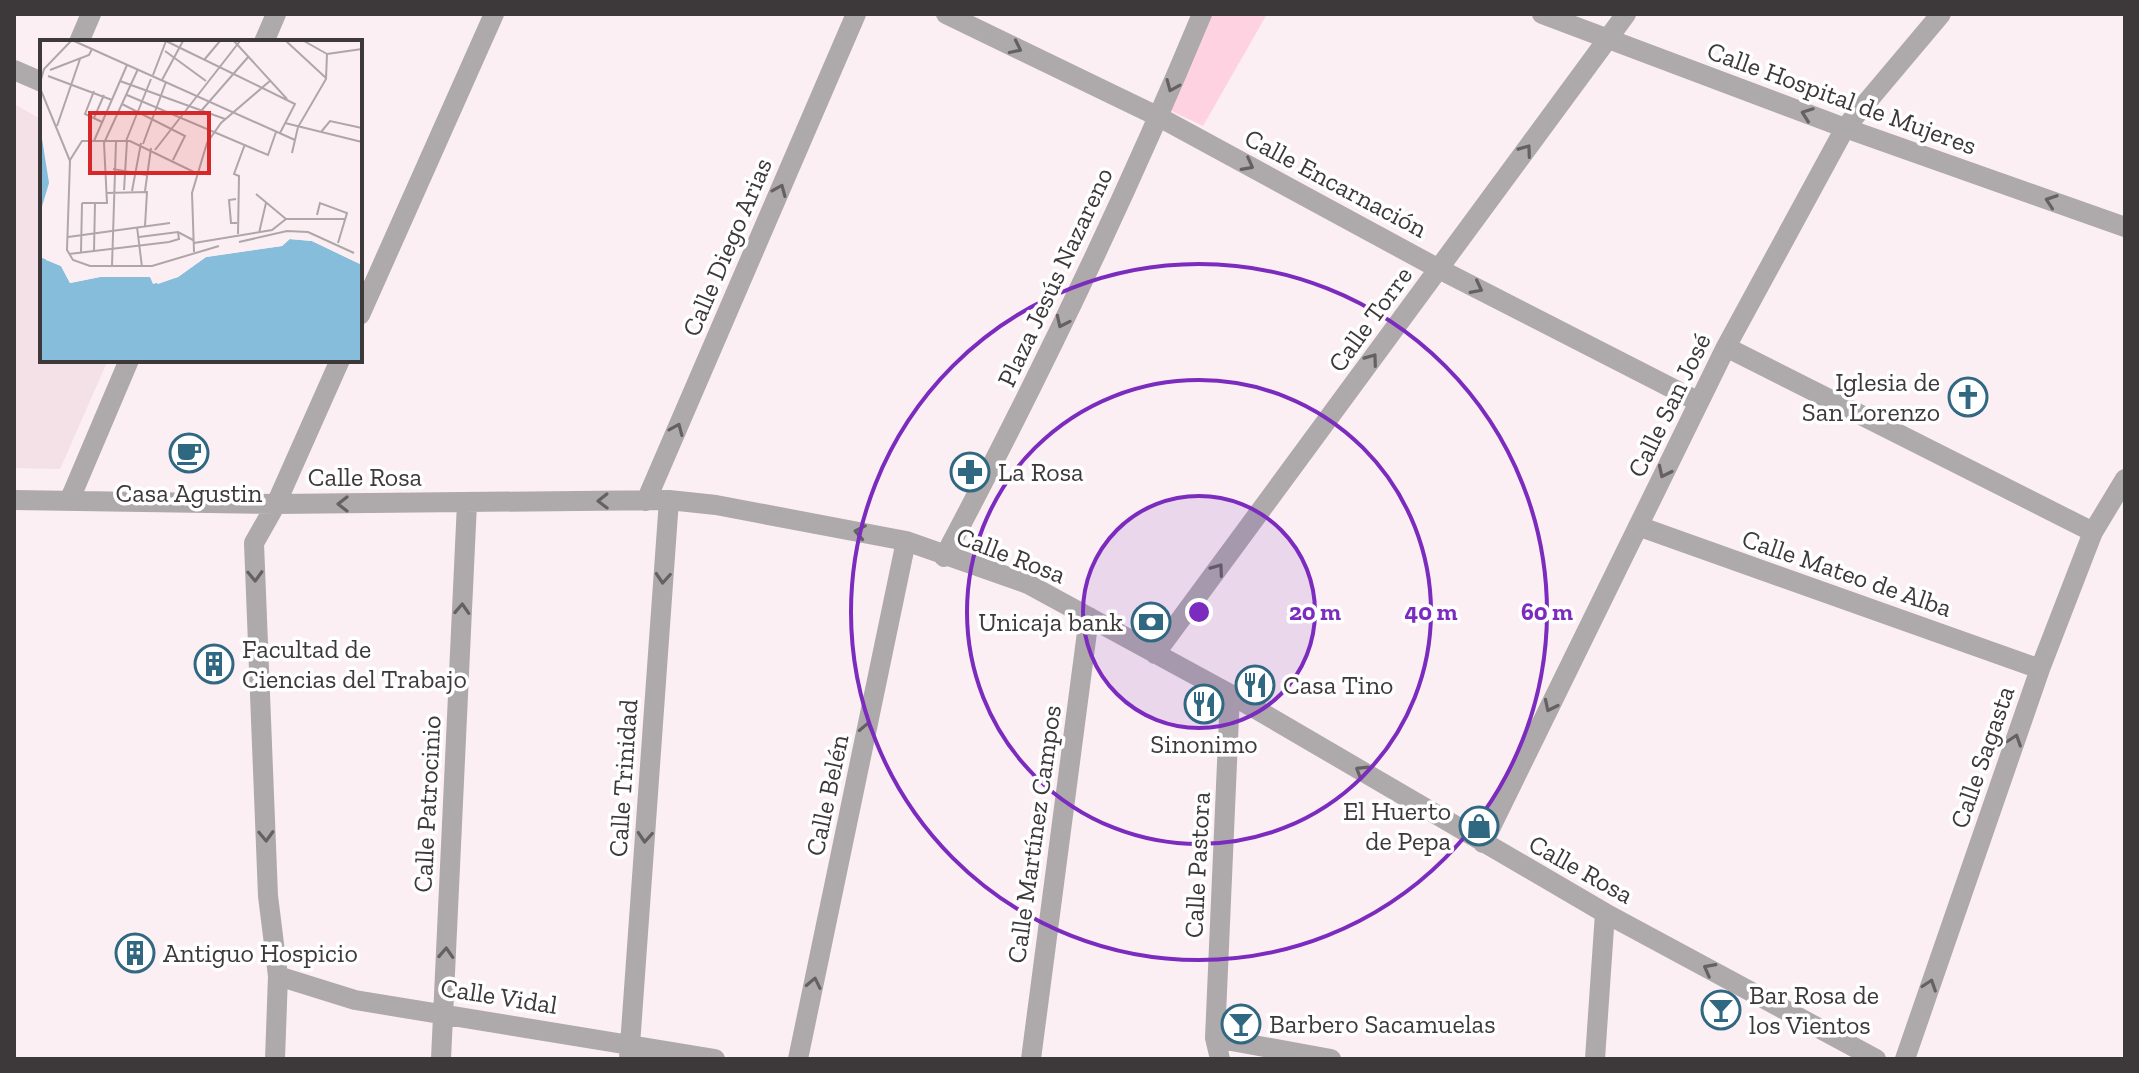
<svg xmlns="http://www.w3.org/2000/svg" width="2139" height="1073" viewBox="0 0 2139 1073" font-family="'Zilla Slab',serif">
<rect width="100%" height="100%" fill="#fbeff3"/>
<path fill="#f4e0e7" d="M14,104L42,120V360H108L60,469L14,468Z"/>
<path fill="#ffd2e2" d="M1202,14H1267L1203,126L1163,107Z"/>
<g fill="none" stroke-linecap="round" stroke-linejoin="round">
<path stroke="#aea9ab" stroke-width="20" d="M946,14L1159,117L1439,269L1699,402
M1542,14L1845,128L2125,227
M79,42L91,14
M264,42L276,14
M14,70L42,82
M360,315L494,14
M1726,347L2093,532
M70,499L129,360
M14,500L276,504L669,500L716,505L906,541L1028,584L1230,694L1605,913L1876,1059
M646,501L856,14
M1638,526L2040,669
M944,557C1038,380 1125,199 1202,14
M1155,654L1626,14
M1483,843L1726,347L1845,128L1941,14
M278,976L355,1000L715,1059
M1215,1038L1331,1059
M275,1059L278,976L268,896L254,543L276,504L340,360
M441,1059L467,503
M629,1059L669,500
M798,1059L906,541
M1031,1059L1089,617
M1220,1059L1215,1038L1230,694
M1595,1059L1605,913
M1905,1059L2040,669L2093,532L2125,479"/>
</g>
<defs><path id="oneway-chevron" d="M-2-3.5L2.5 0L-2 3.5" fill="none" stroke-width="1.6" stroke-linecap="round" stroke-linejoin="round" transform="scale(2)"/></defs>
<g stroke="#656062">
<use href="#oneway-chevron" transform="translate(1016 48) rotate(26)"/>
<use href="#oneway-chevron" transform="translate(1172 86) rotate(113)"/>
<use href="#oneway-chevron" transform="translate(1807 114) rotate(-160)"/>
<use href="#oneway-chevron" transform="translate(1526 150) rotate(-54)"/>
<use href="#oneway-chevron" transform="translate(1248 165) rotate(28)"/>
<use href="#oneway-chevron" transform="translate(780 190) rotate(-67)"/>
<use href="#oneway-chevron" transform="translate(2051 201) rotate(-161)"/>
<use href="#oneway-chevron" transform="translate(1477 288) rotate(27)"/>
<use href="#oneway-chevron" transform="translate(1062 322) rotate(115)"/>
<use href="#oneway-chevron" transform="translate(1372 359) rotate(-54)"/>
<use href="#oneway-chevron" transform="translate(677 429) rotate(-67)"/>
<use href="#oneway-chevron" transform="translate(1664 472) rotate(116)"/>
<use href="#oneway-chevron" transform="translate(603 501) rotate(179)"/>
<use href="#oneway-chevron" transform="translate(343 504) rotate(180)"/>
<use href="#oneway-chevron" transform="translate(860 532) rotate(-169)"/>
<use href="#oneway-chevron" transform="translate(1218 569) rotate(-54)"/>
<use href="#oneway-chevron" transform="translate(255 576) rotate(88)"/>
<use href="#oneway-chevron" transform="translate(663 578) rotate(94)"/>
<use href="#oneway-chevron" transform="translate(462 609) rotate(-87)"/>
<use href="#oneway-chevron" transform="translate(1550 706) rotate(116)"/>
<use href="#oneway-chevron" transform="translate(867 728) rotate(-78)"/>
<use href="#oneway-chevron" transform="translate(2015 740) rotate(-71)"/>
<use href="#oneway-chevron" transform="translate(1361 771) rotate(-149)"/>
<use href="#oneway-chevron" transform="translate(266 836) rotate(88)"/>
<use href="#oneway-chevron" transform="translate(645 837) rotate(94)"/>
<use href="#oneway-chevron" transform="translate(446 953) rotate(-87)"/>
<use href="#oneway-chevron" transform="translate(1709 969) rotate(-152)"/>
<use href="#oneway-chevron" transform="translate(814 983) rotate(-78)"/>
<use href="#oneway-chevron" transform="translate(1930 985) rotate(-71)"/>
</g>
<circle cx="1199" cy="612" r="116" fill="#7b2cbf" fill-opacity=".12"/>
<g fill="none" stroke="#7b2cbf" stroke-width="4">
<circle cx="1199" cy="612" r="116"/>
<circle cx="1199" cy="612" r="232"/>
<circle cx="1199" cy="612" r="348"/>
</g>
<defs>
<g id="church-ring" transform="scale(2)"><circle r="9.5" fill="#fff" stroke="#306781" stroke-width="1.5"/><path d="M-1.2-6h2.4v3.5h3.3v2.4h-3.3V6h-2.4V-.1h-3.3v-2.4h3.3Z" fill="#306781"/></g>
<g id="cafe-ring" transform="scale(2)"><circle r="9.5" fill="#fff" stroke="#306781" stroke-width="1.5"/><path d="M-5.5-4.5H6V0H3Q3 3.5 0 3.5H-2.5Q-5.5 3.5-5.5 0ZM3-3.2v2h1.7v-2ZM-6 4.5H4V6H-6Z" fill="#306781"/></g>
<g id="pharmacy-ring" transform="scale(2)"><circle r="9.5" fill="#fff" stroke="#306781" stroke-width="1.5"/><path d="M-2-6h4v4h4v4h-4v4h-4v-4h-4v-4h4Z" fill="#306781"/></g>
<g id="bank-ring" transform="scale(2)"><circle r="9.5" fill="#fff" stroke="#306781" stroke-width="1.5"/><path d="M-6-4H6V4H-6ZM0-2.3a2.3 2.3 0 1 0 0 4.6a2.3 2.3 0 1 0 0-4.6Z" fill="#306781"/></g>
<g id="building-ring" transform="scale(2)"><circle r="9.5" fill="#fff" stroke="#306781" stroke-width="1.5"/><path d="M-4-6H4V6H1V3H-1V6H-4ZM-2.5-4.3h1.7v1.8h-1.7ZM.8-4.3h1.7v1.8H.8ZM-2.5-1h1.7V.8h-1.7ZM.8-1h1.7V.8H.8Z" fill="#306781"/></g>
<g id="restaurant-ring" transform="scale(2)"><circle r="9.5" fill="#fff" stroke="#306781" stroke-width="1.5"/><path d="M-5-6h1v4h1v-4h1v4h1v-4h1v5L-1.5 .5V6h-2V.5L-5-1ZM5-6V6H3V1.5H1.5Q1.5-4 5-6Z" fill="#306781"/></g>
<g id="shop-ring" transform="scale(2)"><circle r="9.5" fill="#fff" stroke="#306781" stroke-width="1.5"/><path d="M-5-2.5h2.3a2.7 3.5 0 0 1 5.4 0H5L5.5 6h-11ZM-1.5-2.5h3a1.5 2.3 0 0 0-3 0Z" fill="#306781"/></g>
<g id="bar-ring" transform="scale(2)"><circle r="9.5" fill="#fff" stroke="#306781" stroke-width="1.5"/><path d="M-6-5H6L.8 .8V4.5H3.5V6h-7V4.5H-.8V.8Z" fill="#306781"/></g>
</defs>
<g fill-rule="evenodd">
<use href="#church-ring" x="1968" y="397"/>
<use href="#cafe-ring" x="189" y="453"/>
<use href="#pharmacy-ring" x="970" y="472"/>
<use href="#bank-ring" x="1151" y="622"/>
<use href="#building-ring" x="214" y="664"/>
<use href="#restaurant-ring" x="1255" y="685"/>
<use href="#restaurant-ring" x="1204" y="704"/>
<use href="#shop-ring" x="1479" y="826"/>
<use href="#building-ring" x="135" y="953"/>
<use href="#bar-ring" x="1721" y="1010"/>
<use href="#bar-ring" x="1241" y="1024"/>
</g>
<g text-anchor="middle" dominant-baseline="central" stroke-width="7" stroke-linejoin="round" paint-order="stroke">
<g font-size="26" fill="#3d383a" stroke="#fff">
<text transform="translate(1842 98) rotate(20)">Calle Hospital de Mujeres</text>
<text transform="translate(1336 183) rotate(28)">Calle Encarnación</text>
<text transform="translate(727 247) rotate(-67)">Calle Diego Arias</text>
<text transform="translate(1055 277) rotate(-65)">Plaza Jesús Nazareno</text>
<text transform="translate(1370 319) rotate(-54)">Calle Torre</text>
<text transform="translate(1669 405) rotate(-64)">Calle San José</text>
<text x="365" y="477">Calle Rosa</text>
<text transform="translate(1011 555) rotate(21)">Calle Rosa</text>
<text transform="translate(1847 573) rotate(19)">Calle Mateo de Alba</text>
<text transform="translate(1982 757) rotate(-71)">Calle Sagasta</text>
<text transform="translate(623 778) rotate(-86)">Calle Trinidad</text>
<text transform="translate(827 795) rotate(-78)">Calle Belén</text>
<text transform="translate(427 804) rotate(-87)">Calle Patrocinio</text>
<text transform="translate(1034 834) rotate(-82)">Calle Martínez Campos</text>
<text transform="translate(1197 865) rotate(-87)">Calle Pastora</text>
<text transform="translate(1581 869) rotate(29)">Calle Rosa</text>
<text transform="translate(499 996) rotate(9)">Calle Vidal</text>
</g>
<g font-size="26" fill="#3d383a" stroke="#fff" text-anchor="start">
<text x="1940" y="382" text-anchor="end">Iglesia de<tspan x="1940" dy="30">San Lorenzo</tspan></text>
<text x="998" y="472">La Rosa</text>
<text x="189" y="493" text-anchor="middle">Casa Agustin</text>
<text x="1123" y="622" text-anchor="end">Unicaja bank</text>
<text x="242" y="649">Facultad de<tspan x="242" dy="30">Ciencias del Trabajo</tspan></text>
<text x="1283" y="685">Casa Tino</text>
<text x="1204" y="744" text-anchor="middle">Sinonimo</text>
<text x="1451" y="811" text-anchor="end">El Huerto<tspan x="1451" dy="30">de Pepa</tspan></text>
<text x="163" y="953">Antiguo Hospicio</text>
<text x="1749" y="995">Bar Rosa de<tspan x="1749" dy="30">los Vientos</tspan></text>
<text x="1269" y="1024">Barbero Sacamuelas</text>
</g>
</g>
<g transform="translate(40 40)">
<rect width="322" height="322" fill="#fbeff3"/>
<path d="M0,86L9,143L0,173ZM249,199L272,201L322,225V321H0V217L21,226L30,243L60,237H110L113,244L138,237L166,217L242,206Z" fill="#85bddb"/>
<path d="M249,195L273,197L322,225L272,201L250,199L242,206L166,217L138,237L118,244L110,237H60L30,243L21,226L6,220V214L25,225L32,239L60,234L112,233L118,240L165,213L240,202Z" fill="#fbeff3"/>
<path fill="none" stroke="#afa6a9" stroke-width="2" d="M34,1L255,100M126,1L255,64L240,93M194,1L247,59M246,1L286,38M264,1L287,14M125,11L166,41M287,14L322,9M164,20L180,1M10,30L49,15L52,9M113,35L126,1M8,36L72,60M122,40L143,1M80,41L185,79M0,43L4,29L31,1M0,48L30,121L27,210L33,220L50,226H112L179,206M54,51L45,74L62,82M87,55L228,115L236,92M82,64L145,96L133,120M161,71L209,16M54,78L64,55M245,83L322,102M17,86L40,19M281,92L290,81L322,88M54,101L87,25M86,101L111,39M103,104L126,42M115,110L200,1M252,113L258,87L286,39L287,14M30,120L42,101H90L156,133M73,129L107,135M84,150L87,101M92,151L101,103M105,151L111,108M66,153L107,152L105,186M216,154L246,179M196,159L189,160L191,183H197M42,163H67L64,103L98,29M277,175L280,163L307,173L298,203M246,179H305M97,187L102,227M219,193L226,163M198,194L199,136L194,134L205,104M28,197L130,183M99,197L138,192L153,200M199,202L247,191L268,192L314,213M154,203L232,190L246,179M54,211L55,163M41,212L42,163M154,212L152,153L167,103L181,83L231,40M29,214L129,202L139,199L138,192M72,226L76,101"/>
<path fill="#d62828" fill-opacity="0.15" stroke="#d62828" stroke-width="4" d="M50,73H169V133H50Z"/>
<rect width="322" height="322" fill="none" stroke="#3d383a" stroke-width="4"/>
</g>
<circle cx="1199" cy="612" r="12" fill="#7b2cbf" stroke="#fff" stroke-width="4"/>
<g font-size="24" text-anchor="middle" font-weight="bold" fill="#7b2cbf" stroke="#fff" stroke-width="7" stroke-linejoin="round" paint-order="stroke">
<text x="1315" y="620">20 m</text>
<text x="1431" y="620">40 m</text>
<text x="1547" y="620">60 m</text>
</g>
<rect width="2139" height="1073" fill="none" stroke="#3d383a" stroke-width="32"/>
</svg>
